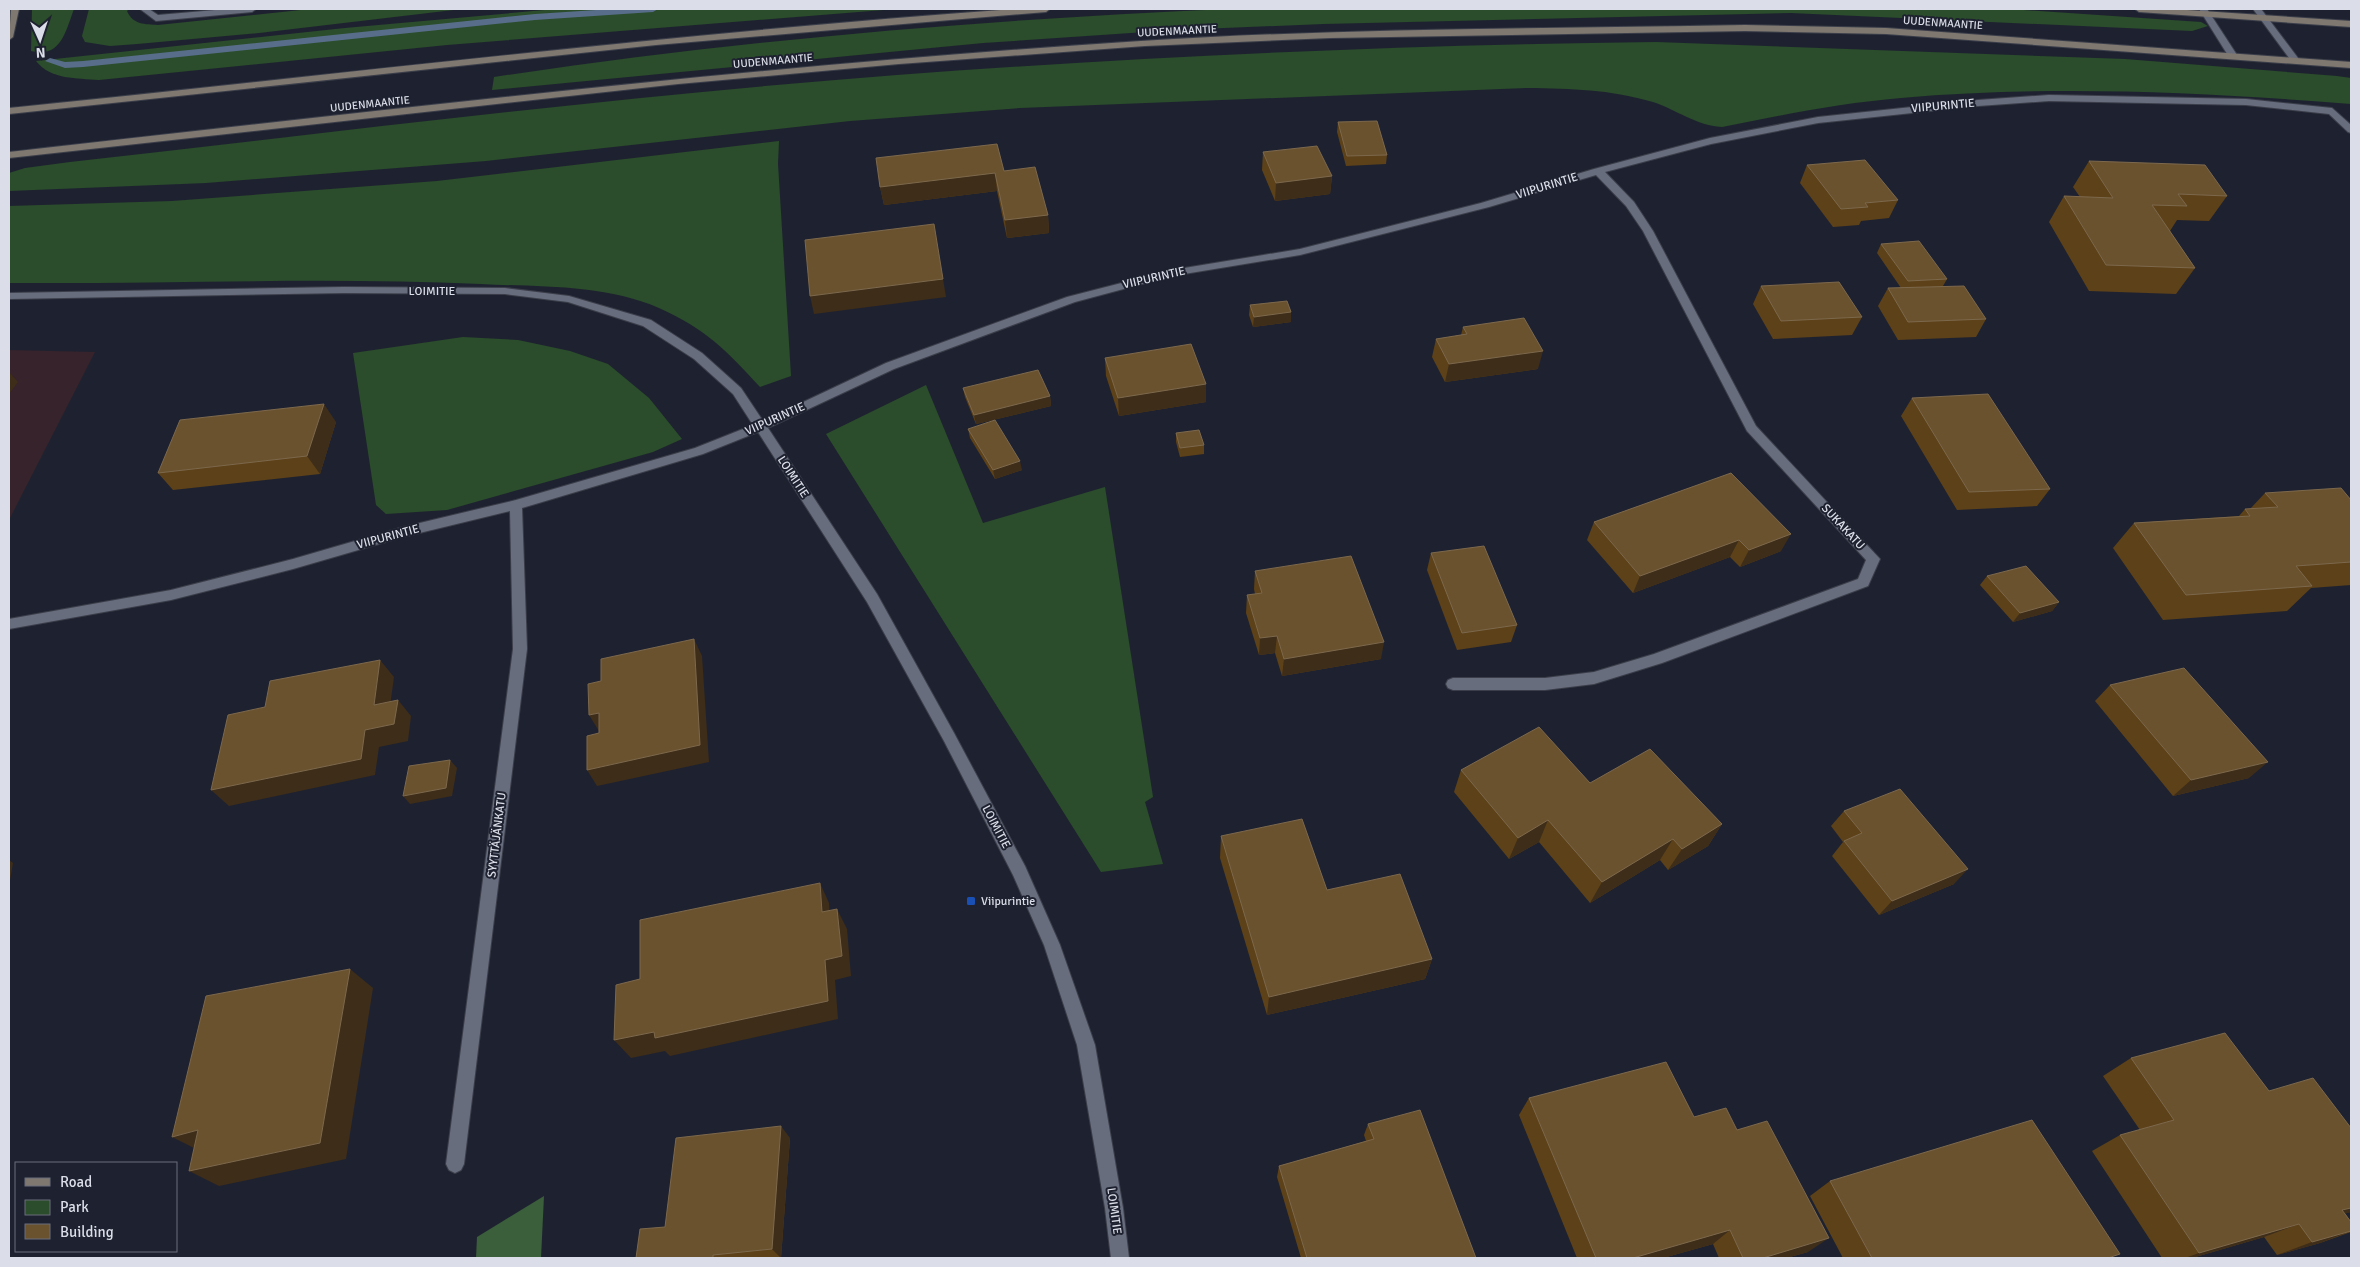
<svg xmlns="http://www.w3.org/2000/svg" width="2360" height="1267" viewBox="0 0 2360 1267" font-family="Signika,sans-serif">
<rect width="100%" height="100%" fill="#1e2230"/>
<path fill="#36232b" d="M9,350L95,352L9,520Z"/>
<path fill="#2b4d2b" d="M32,9H74C66,30 61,59 31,51Z
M89,9H129L127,11C133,25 145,24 158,25L310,9H462L259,33L137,44L110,46L85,42L82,36Z
M556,9H896L447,45L99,80C77,78 51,80 36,61L345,28Z
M1226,9H2009L2201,22L2208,26L2192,31L1791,13L1323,24L1175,30L983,43L492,90L494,77C737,40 981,20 1226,9Z
M1656,42L2125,59L2337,76L2351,78V104C2202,92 2051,85 1901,98C1841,103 1781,115 1722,127C1695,125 1677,110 1653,102C1607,89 1574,89 1527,88L1020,108L850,121L486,161L206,183L9,191V173L25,168L70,162C345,131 621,96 897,75C1150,56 1403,45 1656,42Z
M779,141L778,164L791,376L760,387C726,350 706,329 659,308C604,284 539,287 481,284C324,277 166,284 9,283V206L172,201L437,181Z
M463,337L518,340L570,351L608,364L649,398L682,439L653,452L447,510L386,514L376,505L353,353Z
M926,385L983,523L1105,487L1153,797L1145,802L1163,864L1101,872L826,434Z"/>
<path fill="#3b5e3b" d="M544,1196L541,1258H476L477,1237Z"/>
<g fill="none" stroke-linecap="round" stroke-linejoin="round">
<path fill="#586d89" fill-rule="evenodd" d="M611,9H658L653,12L535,20L83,67L65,68L45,61L50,58L65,62L83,61L535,14Z"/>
<g stroke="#3b3e4a" stroke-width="2">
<path id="service" d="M140,9H149L158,15L227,9H256L252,12L156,21Z"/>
</g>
<g stroke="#3b3e4a" stroke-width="2">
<path id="minor" d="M2049,95L2246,99L2332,108L2351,125V133L2348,132L2329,114L2246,105L2049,101L1978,106L1818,123L1711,144L1605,172L1634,202L1653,231L1756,426L1880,559L1868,586L1662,663L1594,684L1545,690H1453L1448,688L1446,684L1448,680L1453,678H1545L1594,672L1654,654L1858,579L1866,560L1747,431L1643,231L1626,206L1596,175L1489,207L1300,255L1172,276L1075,302L894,369L768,428L877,594L954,733L1025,866L1060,945L1095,1045L1123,1208L1129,1258H1111L1105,1208L1077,1045L1044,945L1013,875L944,741L867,602L758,432L703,454L522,508L527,649L464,1164L461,1170L455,1173L449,1170L446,1164L513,649L510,511L403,537L293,569L171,600L9,629V619L171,590L293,559L403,527L516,500L695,448L753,425L733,394L694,359L643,326L568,302L505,294L344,293L9,299V293L344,287L505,288L569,296L651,320L702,353L741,388L763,421L886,363L1067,297L1172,270L1300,249L1481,203L1594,169L1710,138L1818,117L1978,100Z"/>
</g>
<g stroke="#3b3e4a" stroke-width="2">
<path id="tertiary" d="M2199,9H2207L2237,55L2235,57H2229Z
M2253,9H2261L2298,58V62H2292Z"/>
</g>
<g stroke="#3b3e4a" stroke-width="2">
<path id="secondary" d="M11,9H19L13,37L9,40Z
M1014,9H1050L1046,12L656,45L9,114V108C344,74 678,33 1014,9Z
M2135,9H2172L2351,21V27L2139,12Z
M1745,25L1886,28L2351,62V68L1886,34L1745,31L1330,38L1145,46L899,64L678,84L9,158V152C386,110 763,65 1141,41C1342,28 1544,29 1745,25Z"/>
</g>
<use href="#service" fill="#686d7e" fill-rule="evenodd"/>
<use href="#minor" fill="#686d7e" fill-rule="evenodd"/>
<use href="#tertiary" fill="#686d7e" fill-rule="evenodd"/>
<use href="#secondary" fill="#7f7870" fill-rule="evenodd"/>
</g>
<path fill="#5d4119" d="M1338,122L1387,155L1386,164L1346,166L1337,132Z
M1263,152L1332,176L1330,194L1275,201L1262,170Z
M2089,161L2227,196L2209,221L2177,220L2170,231L2195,268L2176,294L2089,291L2049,222L2064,196L2080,197L2073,187Z
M1807,165L1898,200L1889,218L1861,221L1859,225L1833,227L1800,183Z
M1004,171L1048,215L1049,233L1007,238L997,191L884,205L880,187Z
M1881,244L1947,279L1943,286L1986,319L1976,337L1898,340L1878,306L1888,288H1901L1877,253Z
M1761,286L1862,317L1852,335L1773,339L1753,304Z
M1250,305L1291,312V322L1253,327L1249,315Z
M1463,327L1538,369L1445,382L1432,357L1436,339L1461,335Z
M1105,358L1206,402L1119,416L1106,376Z
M963,388L1050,396L1051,406L976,424L965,397Z
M1912,398L2050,489L2037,506L1957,510L1901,416Z
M336,422L320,474L173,490L158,473Z
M968,429L1022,470L995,479L970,438Z
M1176,433L1204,445V454L1180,457L1176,442Z
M1731,473L1781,551L1740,567L1730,557L1633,593L1587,540L1594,522Z
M2265,493L2351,500V585L2311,588L2287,611L2163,620L2113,548L2134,523L2239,516L2245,509H2250Z
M1431,553L1517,625L1511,642L1457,650L1427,570Z
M1255,571L1381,659L1282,676L1275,653L1259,655L1246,613L1247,595L1255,594L1254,589Z
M1987,576L2059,602L2052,611L2013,622L1980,585Z
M2110,685L2249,778L2173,796L2095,701Z
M1461,770L1590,783L1722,824L1708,846L1668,870L1660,860L1590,903L1539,842L1509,859L1454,792Z
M1844,811L1954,884L1879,915L1832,856L1843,842L1831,826Z
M1221,836L1327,890L1432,959L1425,979L1267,1015L1220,858Z
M2131,1058L2351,1128V1212L2345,1213L2351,1222V1232L2320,1243L2277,1255L2264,1237L2192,1258H2162L2092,1151L2120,1135L2140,1130L2103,1076Z
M1529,1098L1694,1117L1737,1130L1808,1252L1786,1258H1719L1713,1244L1663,1258H1577L1519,1115Z
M1368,1124L1476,1258H1301L1277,1177L1279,1166L1366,1141L1364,1135Z
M790,1138L781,1258H636Z
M1830,1181L2111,1258H1843L1810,1196Z"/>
<path fill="#3e2d19" d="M995,173L997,191L884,205L880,187Z
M1332,176L1330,194L1275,201L1276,183Z
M1048,215L1049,233L1007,238L1005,220Z
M943,279L946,297L814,314L810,296Z
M1291,312V322L1253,327L1254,317Z
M1543,351L1538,369L1445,382L1449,364Z
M9,372L18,382L9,394Z
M1206,384V402L1119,416L1118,398Z
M1050,396L1051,406L976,424L974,415Z
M324,404L336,422L320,474L307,456Z
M1020,461L1022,470L995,479L993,470Z
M1791,534L1781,551L1740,567L1749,550Z
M1739,540L1730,557L1633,593L1640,576Z
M2059,602L2052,611L2013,622L2020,613Z
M1277,636L1275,653L1259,655L1260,638Z
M694,639L702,656L709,762L597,786L587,770Z
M1384,642L1381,659L1282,676L1284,659Z
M380,660L394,677L388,721L374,705Z
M398,700L411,716L408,741L379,747L375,775L229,806L211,790L365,730Z
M599,713L609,729L599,731L589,715Z
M450,760L457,768L452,796L410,804L403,796Z
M2268,762L2249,778L2173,796L2191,780Z
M1548,820L1539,842L1509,859L1518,838Z
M1722,824L1708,846L1668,870L1682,849Z
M1673,839L1660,860L1590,903L1602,882Z
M9,860L13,863L9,886Z
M1968,869L1954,884L1879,915L1892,901Z
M820,883L829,903L831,933L822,912Z
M837,909L847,929L851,976L835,980L838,1019L670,1056L665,1051L631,1058L614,1040L825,960Z
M1432,959L1425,979L1267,1015L1269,997Z
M350,969L373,988L346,1159L219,1186L189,1171Z
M781,1126L790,1138L781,1258L772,1249Z
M198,1130L202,1152L172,1137Z
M2351,1208V1212L2306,1224L2342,1210Z
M2299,1224L2264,1237L2192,1258H2185L2199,1253Z
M1730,1230L1713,1244L1663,1258H1633Z
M2351,1231L2320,1243L2277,1255L2312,1242Z
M1829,1238L1808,1252L1786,1258H1763Z"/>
<path fill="#6a522f" stroke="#7c684c" d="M1377,121L1387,155L1347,156L1338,122Z
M997,144L1004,171L1035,167L1048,215L1005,220L995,173L880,187L876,158Z
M1317,146L1332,176L1276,183L1263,152Z
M1865,160L1898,200L1865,203L1868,207L1841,209L1807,165Z
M2089,161L2205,165L2227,196L2178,194L2187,206L2152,205L2195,268L2106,265L2064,196L2113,198Z
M934,224L943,279L810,296L805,240Z
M1919,241L1947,279L1908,281L1881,244Z
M1839,282L1862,317L1781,321L1761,286Z
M1964,286L1986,319L1908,322L1888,288Z
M1287,301L1291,312L1254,317L1250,305Z
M1524,318L1543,351L1449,364L1436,339L1467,334L1463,327Z
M1191,344L1206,384L1118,398L1105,358Z
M1038,370L1050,396L974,415L963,388Z
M1988,394L2050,489L1969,492L1912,398Z
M324,404L307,456L158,473L180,420Z
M995,420L1020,461L993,470L968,429Z
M1199,430L1204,445L1180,448L1176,433Z
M1731,473L1791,534L1749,550L1739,540L1640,576L1594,522Z
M2341,488L2351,500V562L2296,566L2312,586L2186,595L2134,523L2250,516L2245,509L2278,507L2265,493Z
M1484,546L1517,625L1462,633L1431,553Z
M1351,556L1384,642L1284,659L1277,636L1260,638L1247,595L1262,593L1255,571Z
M2026,566L2059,602L2020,613L1987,576Z
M694,639L700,745L587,770V736L599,733V713L589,715L588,684L601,681V659Z
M380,660L374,705L398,700L394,724L365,730L361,759L211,790L228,715L265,707L270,681Z
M2184,668L2268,762L2191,780L2110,685Z
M1539,727L1590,783L1650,749L1722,824L1682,849L1673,839L1602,882L1548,820L1518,838L1461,770Z
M450,760L446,788L403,796L409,766Z
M1900,789L1968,869L1892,901L1844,841L1862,833L1844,811Z
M1302,819L1327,890L1400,874L1432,959L1269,997L1221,836Z
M820,883L822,912L837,909L842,956L825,960L828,1001L655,1038L654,1032L614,1040L616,985L640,979V920Z
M350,969L320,1143L189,1171L198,1130L172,1137L206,996Z
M2225,1033L2269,1091L2313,1078L2351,1128V1208L2342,1210L2351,1222V1231L2312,1242L2299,1224L2199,1253L2120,1135L2174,1120L2131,1058Z
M1666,1062L1694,1117L1726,1108L1737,1130L1767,1121L1829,1238L1763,1258H1743L1730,1230L1633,1258H1596L1529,1098Z
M1420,1110L1476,1258H1307L1279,1166L1374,1139L1368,1124Z
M2032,1120L2120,1254L2108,1258H1872L1830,1181Z
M781,1126L772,1249L713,1255V1258H636L640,1229L665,1227L676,1138Z"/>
<rect fill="#1a4fb4" stroke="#1e2230" stroke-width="2" x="966" y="896" width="10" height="10" rx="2.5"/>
<g text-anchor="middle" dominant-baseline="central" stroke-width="4" stroke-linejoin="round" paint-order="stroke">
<g font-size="11" fill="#dbdee8" stroke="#1e2230">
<text transform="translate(1943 23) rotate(4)">UUDENMAANTIE</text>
<text transform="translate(1177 31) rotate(-3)">UUDENMAANTIE</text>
<text transform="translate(773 61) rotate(-5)">UUDENMAANTIE</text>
<text transform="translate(370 104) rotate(-6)">UUDENMAANTIE</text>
</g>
<g font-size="12" fill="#dbdee8" stroke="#1e2230">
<text transform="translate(1943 106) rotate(-5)">VIIPURINTIE</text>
<text transform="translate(1547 186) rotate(-17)">VIIPURINTIE</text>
<text transform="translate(1154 278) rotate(-13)">VIIPURINTIE</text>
<text x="432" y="291">LOIMITIE</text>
<text transform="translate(775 419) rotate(-24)">VIIPURINTIE</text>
<text transform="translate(793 477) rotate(57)">LOIMITIE</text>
<text transform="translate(1843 527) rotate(47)">SUKAKATU</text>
<text transform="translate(388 537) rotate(-15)">VIIPURINTIE</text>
<text transform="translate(996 827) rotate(62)">LOIMITIE</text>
<text transform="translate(497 835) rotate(-83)">SYYTTÄJÄNKATU</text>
<text transform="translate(1114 1211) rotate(82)">LOIMITIE</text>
</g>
<g font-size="12" fill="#dbdee8" stroke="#1e2230" text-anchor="start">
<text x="981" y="901">Viipurintie</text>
</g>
</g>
<rect width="2360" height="1267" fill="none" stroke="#dbdee8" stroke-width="20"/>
<rect x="15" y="1162" width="162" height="90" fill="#1e2230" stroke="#6a6d7a"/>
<rect x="25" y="1178" width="25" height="8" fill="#7f7870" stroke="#6a6d7a"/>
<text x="60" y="1187" font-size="15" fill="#dbdee8">Road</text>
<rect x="25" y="1200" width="25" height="15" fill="#2b4d2b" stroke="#6a6d7a"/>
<text x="60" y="1212" font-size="15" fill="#dbdee8">Park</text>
<rect x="25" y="1224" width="25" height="15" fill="#6a522f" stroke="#6a6d7a"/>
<text x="60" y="1237" font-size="15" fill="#dbdee8">Building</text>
<g transform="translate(40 40) rotate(177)" stroke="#1e2230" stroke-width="4" paint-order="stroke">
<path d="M0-4L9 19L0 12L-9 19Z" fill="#dbdee8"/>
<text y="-8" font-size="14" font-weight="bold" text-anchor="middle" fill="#dbdee8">N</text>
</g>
</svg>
